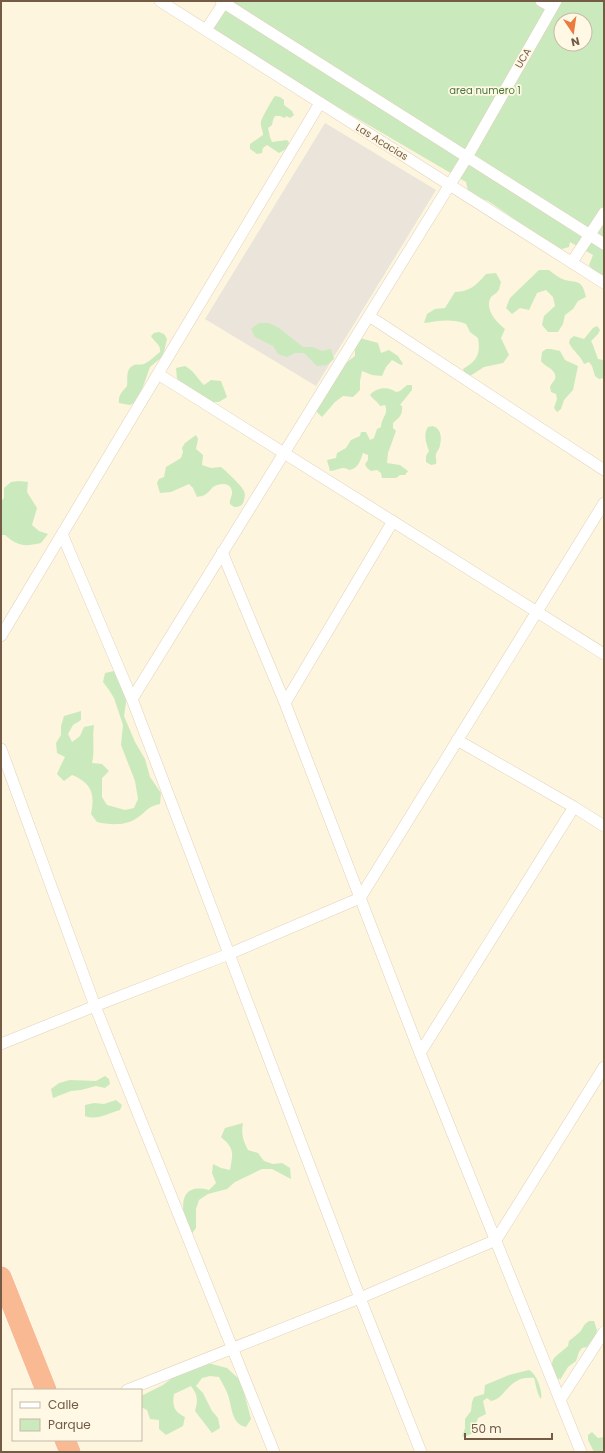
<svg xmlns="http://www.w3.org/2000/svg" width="605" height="1453" viewBox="0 0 605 1453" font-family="Poppins,sans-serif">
<rect width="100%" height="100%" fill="#fdf5de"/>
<path fill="#eae4db" d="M325,123L436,190L316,386L205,319Z"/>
<path fill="#caeabd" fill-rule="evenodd" d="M225,1H604V276L595,273L589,265L593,255L570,242L569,247L562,249L556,248L497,207L488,201L469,195L466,182L206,30ZM561,20H585V44H561Z
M275,96L280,97L284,100V105L292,111L294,115L290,118L286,116L285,118L280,116H275L273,120L272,125L268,128L270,137L272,142L287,140L290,144L288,148L279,153L267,145L263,148L262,153L257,154L250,149V144L263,135C263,130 260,126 261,122C261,119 273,98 275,96Z
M539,270H549C554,274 559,278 565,280C579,283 582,280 586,297L578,301L573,309L565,315L563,324L558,332H548L542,325L544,316L555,306L553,297L546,290L537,293L529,310L520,308L512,314L506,308L510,298Z
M496,273L501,282C500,284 500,289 498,291C497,293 493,295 491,297C484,309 496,322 505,329L501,338L509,355L503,363L484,367L467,378L463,369C477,361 481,354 478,338L470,332L466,324C451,318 439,321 424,323L427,314L435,309L445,308L455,292C472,291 476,285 486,274Z
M259,323H269L279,328L303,347H312L322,351L331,349L334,359L327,365L317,366L304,353H295L287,357L278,354L273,346L255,337L251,329Z
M597,326L600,330L598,334L591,341L593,345L598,359L603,360L604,359V378L599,379L595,376L592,366L589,362L584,364C580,355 573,351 569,343L570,339L574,336L584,339L593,328Z
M159,332L164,334L167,339L164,352L162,357L150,367L140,395L134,403L130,405L119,403C118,395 122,392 127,386C128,379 125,369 134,365C137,364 141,365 144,364C149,362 155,356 160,352C161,344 155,343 151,336L154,333Z
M360,338L378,343L381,353L389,350L398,356L403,364L401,365L392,360L386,367L382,376L372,375L362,371L360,381V390L353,397L343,396L335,402L322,417L315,410L347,362L355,356V346Z
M546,349H551L560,351L565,360L578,366L573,390L564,400L561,409L557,412L554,408L557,399L556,394L551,392L550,387C551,384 554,381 555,379C558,370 545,367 541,361L542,352Z
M185,366C194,371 197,378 204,385L211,380L221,381L227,397L219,402H208L182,386L177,378L176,368Z
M407,385H412V390L400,405L402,406C403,415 399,418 393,423V428L396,431L388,453L387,463L400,465L408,471L405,475H400L396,478H382L381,473L377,470L371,471L367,468L365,464L368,460V455L363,453C360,461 358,469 349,470C341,465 338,471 330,471L327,460L336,458L337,453L346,448L351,440L360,436L361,432H366L370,440L374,438L377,429L381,427C381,418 389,414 385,405L380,406C377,401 373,399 370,395C376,387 389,386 396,392L400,391Z
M433,426C441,429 442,437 440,445C440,448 437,451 436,454C435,458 437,460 436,464L431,465L426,462V456L429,451C426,443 423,435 428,427Z
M196,435L198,439L196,449L203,455L202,465L211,468L221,467C225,470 242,486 244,491C245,494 245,497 244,500C243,506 239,507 234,507L230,504C229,499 233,496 232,491C230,482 220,483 213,487C211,489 209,492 206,494C204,496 200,496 197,497L193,488L189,484L171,492L160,493L157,483L159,479L164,477L166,467L181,458L183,452L182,448L185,443Z
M19,481L28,482L27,492L37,508L32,525L39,531L48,534L41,543C23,547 18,546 5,535H1V502L4,498V488L11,482Z
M114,671L127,696L124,716L135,742L145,759L150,777L161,793L160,804C146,807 148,811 137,818C126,826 109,825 97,822L91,814C95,794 92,783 72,775L64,781L57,774L61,765L65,757L57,753L56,743L61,735V726L64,716L81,711V720L73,725L68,734L72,742L80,736L84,727L94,725C92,738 95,750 92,763L102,764L109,771L102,778V797L107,805L125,810L134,808L138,799L135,781L121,745L123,725L114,698L109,690L103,682L105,673Z
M105,1076L109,1079L110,1084L105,1088L96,1086L81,1090L71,1091L53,1098L51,1089L59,1083L70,1080L96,1081Z
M116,1100L122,1105L120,1110C108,1113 97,1121 85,1116V1105L94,1103L104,1104Z
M243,1123C241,1134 243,1140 248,1150L258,1153L264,1161L273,1164L282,1163L290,1168L291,1179L272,1169H262L235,1182L227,1189L208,1194L199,1200L196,1209V1228L190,1236C182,1216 174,1181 209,1190L216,1183L212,1173L213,1164L221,1168L230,1170C233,1153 235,1149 221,1137L225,1128Z
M589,1321H594L597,1330L596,1335L587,1347L582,1348L579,1352L576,1361L568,1367L560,1380V1378L557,1381C548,1358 551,1361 568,1346L569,1341L580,1332L585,1324Z
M208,1363L227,1368L241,1381L251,1419L246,1427C231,1424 232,1406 228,1395C226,1389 222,1383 219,1377L210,1376L202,1378L196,1386L203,1393L212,1411L218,1418L220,1428L212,1433L195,1411C198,1401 198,1395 191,1386L174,1394C172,1406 174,1412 185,1417L183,1426L166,1435L159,1429V1420L150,1419L147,1410L141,1407V1396L163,1385L180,1372Z
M529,1370C537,1374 543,1392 541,1399C537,1394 536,1385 534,1378C508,1375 506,1399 491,1401L487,1398L483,1401L486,1414L478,1418C473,1431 478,1433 462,1437L465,1428V1419L471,1411L472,1402L474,1397L484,1394L485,1385L509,1375Z
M592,1432L598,1438L604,1437V1452H594L588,1440V1435Z"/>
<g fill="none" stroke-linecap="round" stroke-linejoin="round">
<g stroke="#e1d1ba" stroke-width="12">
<path id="street" d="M160,1L604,283
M221,1L604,244
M541,1L552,7
M206,30L225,1
M572,262L604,213
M369,316L604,470
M158,374L604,654
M62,534L132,699L360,1298L421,1452
M222,552L285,703L420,1053L581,1452
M1,636L320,103
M132,699L467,157L556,1
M285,703L393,521
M457,740L574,807L604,826
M1,749L95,1006L274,1452
M1,1044L95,1006L229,954L360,898L604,503
M420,1053L574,807
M127,1390L360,1298L496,1240L604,1067
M560,1400L604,1332"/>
</g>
<g stroke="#fff" stroke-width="22">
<path id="highway" d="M1,1277L46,1390
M65,1440L70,1452"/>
</g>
<use href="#street" stroke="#fff" stroke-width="11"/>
<use href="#highway" stroke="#f9ba93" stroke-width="21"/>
</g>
<g text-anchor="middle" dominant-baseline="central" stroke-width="3.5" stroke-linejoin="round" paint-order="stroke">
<g font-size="10" fill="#735b46" stroke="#fff8e5">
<text transform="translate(523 58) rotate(-60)">UCA</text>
<text transform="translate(382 142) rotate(32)">Las Acacias</text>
</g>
<g font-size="10" fill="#49793e" stroke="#fff8e5">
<text x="485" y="90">area numero 1</text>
</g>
</g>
<rect width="605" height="1453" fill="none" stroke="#735b46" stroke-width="4"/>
<rect x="12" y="1389" width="130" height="52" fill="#fff8e5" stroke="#c7b9a5"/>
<rect x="20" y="1402" width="20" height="6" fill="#ffffff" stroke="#c7b9a5"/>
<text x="48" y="1409" font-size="12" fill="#735b46">Calle</text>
<rect x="20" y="1419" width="20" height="12" fill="#caeabd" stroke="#c7b9a5"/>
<text x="48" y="1429" font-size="12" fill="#735b46">Parque</text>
<g transform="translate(573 32) rotate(167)"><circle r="19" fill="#fff8e5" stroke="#c7b9a5"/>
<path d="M0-3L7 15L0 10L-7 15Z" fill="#eb7a3f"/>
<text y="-6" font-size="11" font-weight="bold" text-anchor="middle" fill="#735b46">N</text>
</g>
<path d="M465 1433v6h87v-6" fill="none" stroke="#735b46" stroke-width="2"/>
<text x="471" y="1433" font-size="12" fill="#735b46" stroke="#fff8e5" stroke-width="3" paint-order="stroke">50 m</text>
</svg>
